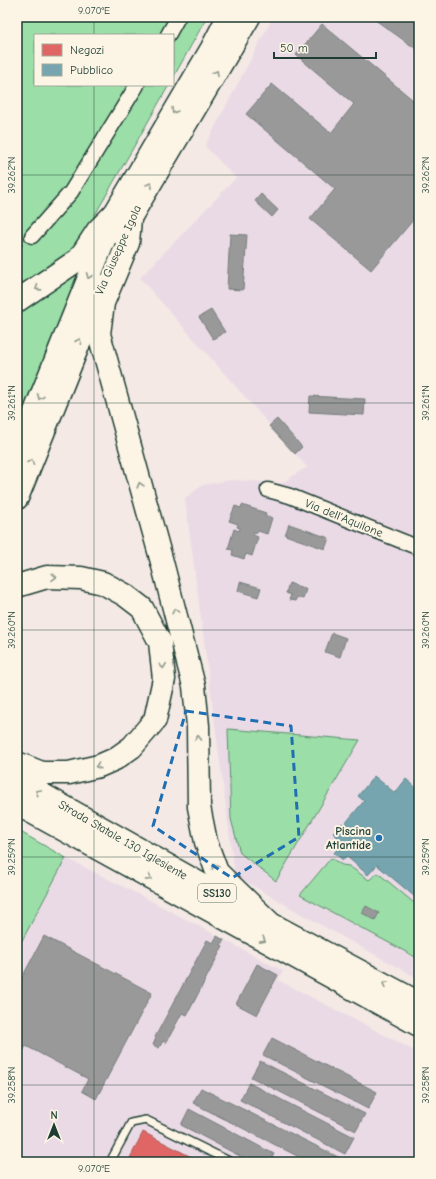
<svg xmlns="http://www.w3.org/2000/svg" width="436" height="1179" viewBox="0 0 436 1179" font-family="'Comic Neue',sans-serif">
<rect width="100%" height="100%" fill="#f4e9e5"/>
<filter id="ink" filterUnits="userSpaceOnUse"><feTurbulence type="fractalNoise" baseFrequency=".025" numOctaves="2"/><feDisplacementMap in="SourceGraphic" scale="8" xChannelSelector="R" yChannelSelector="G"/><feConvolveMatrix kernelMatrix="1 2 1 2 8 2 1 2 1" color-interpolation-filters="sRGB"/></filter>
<g filter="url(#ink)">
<path fill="#eadae5" d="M273,17H419V979L303,915L235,875L185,498L203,485L231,480L282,483L307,467L140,278L236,178L205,146Z
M17,836L65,861L66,858L130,890L210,932L283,971L278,980L419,1053V1162H17Z"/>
<path fill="#9bdea8" stroke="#5d8e6e" d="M17,17H207L173,78V35H35V85H169L84,234L69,256L17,292Z
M75,272L77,277L17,431V311Z
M228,729L360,740L276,881L240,853L231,819Z
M17,830L66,858L17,950Z
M331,858L342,865L349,866L369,880L378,873L419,907V959L300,895Z"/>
<path fill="#e06666" stroke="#a65a57" d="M143,1132L201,1162H128Z"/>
<path fill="#76a5af" stroke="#5c868a" d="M374,776L395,793L406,779L419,790V894L415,897L377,865L368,875L346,856L343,860L334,853L343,842L333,833L342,823L344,825L364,801L358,796Z"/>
<path fill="#999" stroke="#747d7b" d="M371,17H419V51Z
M322,24L419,105V213L371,270L310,219L335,189L246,114L272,84L331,133L354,104L296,55Z
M261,194L278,210L272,217L255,201Z
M230,234L247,235L243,290L227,289Z
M211,310L225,332L213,339L199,317Z
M310,396L365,399L364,415L309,412Z
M277,419L302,447L295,454L269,426Z
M242,505L266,513L265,516L272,518L267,534L258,531L257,533L254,532L253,535L258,537L252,556L246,554L244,559L232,555L233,550L228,549L234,529L239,531L240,528L237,527L238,524L229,521L235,506L241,508Z
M289,524L329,538L325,549L285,535Z
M240,582L261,588L258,597L238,591Z
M289,583L306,589L303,599L297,597L295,601L289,600L291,595L286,593Z
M332,633L346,638L340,657L325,652Z
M366,906L379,913L375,920L362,913Z
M44,936L152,993L96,1099L82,1091L88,1079L26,1046L19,1058L17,1057V987Z
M217,936L224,940L221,945L223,946L187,1015L182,1013L166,1043L163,1041L159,1048L153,1045L156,1038L155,1037L207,940L213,943Z
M257,964L278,975L257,1015L236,1004Z
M272,1038L377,1092L368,1109L263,1055Z
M260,1061L365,1114L356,1131L251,1077Z
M249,1083L354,1137L345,1154L240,1100Z
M201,1088L348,1162H309L193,1103Z
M189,1109L274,1154L270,1162H251L181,1125Z"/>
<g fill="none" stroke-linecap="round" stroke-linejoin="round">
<g stroke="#1f3d34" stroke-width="10">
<path id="service" d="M110,1162L131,1123L146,1120L231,1162"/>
</g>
<g stroke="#1f3d34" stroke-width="17">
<path id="minor" d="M168,35L178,17
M32,236L71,192L137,85
M268,490L290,496L419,548"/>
</g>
<g stroke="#1f3d34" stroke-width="25">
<path id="primary" d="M123,235L130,218L249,17
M17,456L115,213L212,48L228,17
M17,498L102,286"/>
</g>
<g stroke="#1f3d34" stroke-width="25">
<path id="trunk" d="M130,218L128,243L103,303L99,334L162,562L194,686L198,726L199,807L206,842L217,872L271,924
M17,301L79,259L98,230L115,213
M17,586L47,577L81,578L103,583L125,595L142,608L160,642L164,679L155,720L132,747L115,759L99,766L69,773H42L17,763
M17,780L271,924L419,1003
M17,804L419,1025"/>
</g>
<path stroke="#1f3d34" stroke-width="2.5" stroke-dasharray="3 3" stroke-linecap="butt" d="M17,249L22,244"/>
<use href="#service" stroke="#fcf5e5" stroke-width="7"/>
<use href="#minor" stroke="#fcf5e5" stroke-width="14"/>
<use href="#primary" stroke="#fcf5e5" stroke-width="22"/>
<use href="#trunk" stroke="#fcf5e5" stroke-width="22"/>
</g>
<defs><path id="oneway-chevron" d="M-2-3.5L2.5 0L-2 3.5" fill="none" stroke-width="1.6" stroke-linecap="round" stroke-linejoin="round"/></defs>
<g stroke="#8e998c">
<use href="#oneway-chevron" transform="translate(216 73) rotate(-60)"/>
<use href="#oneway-chevron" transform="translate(174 111) rotate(121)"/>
<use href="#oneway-chevron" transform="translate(150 185) rotate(-59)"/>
<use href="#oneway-chevron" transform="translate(89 276) rotate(113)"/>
<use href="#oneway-chevron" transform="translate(38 288) rotate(147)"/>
<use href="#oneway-chevron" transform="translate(79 341) rotate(-68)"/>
<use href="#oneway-chevron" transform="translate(40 397) rotate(112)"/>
<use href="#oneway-chevron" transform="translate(31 462) rotate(-68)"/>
<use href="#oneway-chevron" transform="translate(140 485) rotate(-106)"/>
<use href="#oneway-chevron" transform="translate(54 577) rotate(2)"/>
<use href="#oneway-chevron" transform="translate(175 611) rotate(-104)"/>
<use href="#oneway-chevron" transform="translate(163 666) rotate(84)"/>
<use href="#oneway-chevron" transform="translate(198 738) rotate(-90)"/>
<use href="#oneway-chevron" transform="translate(98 766) rotate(162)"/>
<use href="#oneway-chevron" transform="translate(38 792) rotate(-150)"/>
<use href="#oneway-chevron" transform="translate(215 866) rotate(-111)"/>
<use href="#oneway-chevron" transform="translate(149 878) rotate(29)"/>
<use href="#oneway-chevron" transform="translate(263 940) rotate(29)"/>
<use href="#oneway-chevron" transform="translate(385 984) rotate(-152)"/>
</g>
</g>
<path fill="none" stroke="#1f6fb2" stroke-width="3" stroke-dasharray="8 5" stroke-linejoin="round" d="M186,711L291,726L299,837L232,878L153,826Z"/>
<path fill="none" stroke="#1f3d34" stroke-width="1" stroke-opacity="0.45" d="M94,17V35M94,85V1162M17,175H419M17,403H419M17,630H419M17,857H419M17,1085H419"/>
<circle fill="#1f6fb2" stroke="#fcf5e5" stroke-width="1.5" cx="379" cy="838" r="4"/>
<g text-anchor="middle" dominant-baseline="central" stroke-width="4" stroke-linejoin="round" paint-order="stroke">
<rect fill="#fcf5e5" stroke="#617469" stroke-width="1" x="198" y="884" width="38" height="18" rx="3"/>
<g font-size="11" font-weight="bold" fill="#1f3d34">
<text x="217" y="893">SS130</text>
</g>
<g font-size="12" fill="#1f3d34" stroke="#fcf5e5">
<text transform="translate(118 250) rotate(-66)">Via Giuseppe Igola</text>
<text transform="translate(344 518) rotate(22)">Via dell'Aquilone</text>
<text transform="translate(123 840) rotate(30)">Strada Statale 130 Iglesiente</text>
</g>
<g font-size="12" font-weight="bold" fill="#1f3d34" stroke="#fcf5e5" text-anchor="end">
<text x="371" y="831">Piscina<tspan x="371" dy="14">Atlantide</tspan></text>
</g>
</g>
<rect width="436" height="1179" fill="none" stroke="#fcf5e5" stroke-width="44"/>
<rect x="34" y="34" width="140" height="52" fill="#fcf5e5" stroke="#a4ab9e"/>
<rect x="42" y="44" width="20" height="12" fill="#e06666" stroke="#a4ab9e"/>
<text x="70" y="54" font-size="12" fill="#1f3d34">Negozi</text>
<rect x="42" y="64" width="20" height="12" fill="#76a5af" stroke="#a4ab9e"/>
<text x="70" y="74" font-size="12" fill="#1f3d34">Pubblico</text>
<g transform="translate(54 1125)" stroke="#fcf5e5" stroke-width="3" paint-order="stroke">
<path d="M0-3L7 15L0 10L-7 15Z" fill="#1f3d34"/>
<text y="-6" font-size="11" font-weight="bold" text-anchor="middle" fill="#1f3d34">N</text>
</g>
<path d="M274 52v6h102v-6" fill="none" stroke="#1f3d34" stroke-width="2"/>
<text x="280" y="52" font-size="12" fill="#1f3d34" stroke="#fcf5e5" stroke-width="3" paint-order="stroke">50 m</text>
<rect x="22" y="22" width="392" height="1135" fill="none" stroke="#1f3d34" stroke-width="1.5"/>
<g font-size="10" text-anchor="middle" fill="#1f3d34">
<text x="94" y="14">9.070°E</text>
<text transform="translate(11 175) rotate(-90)" y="4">39.262°N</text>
<text transform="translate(425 175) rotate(-90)" y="4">39.262°N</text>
<text transform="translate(11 403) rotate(-90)" y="4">39.261°N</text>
<text transform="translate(425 403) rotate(-90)" y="4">39.261°N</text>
<text transform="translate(11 630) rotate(-90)" y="4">39.260°N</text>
<text transform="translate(425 630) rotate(-90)" y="4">39.260°N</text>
<text transform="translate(11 857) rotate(-90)" y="4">39.259°N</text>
<text transform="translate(425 857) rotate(-90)" y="4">39.259°N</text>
<text transform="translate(11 1085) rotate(-90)" y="4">39.258°N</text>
<text transform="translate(425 1085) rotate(-90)" y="4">39.258°N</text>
<text x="94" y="1172">9.070°E</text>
</g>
</svg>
